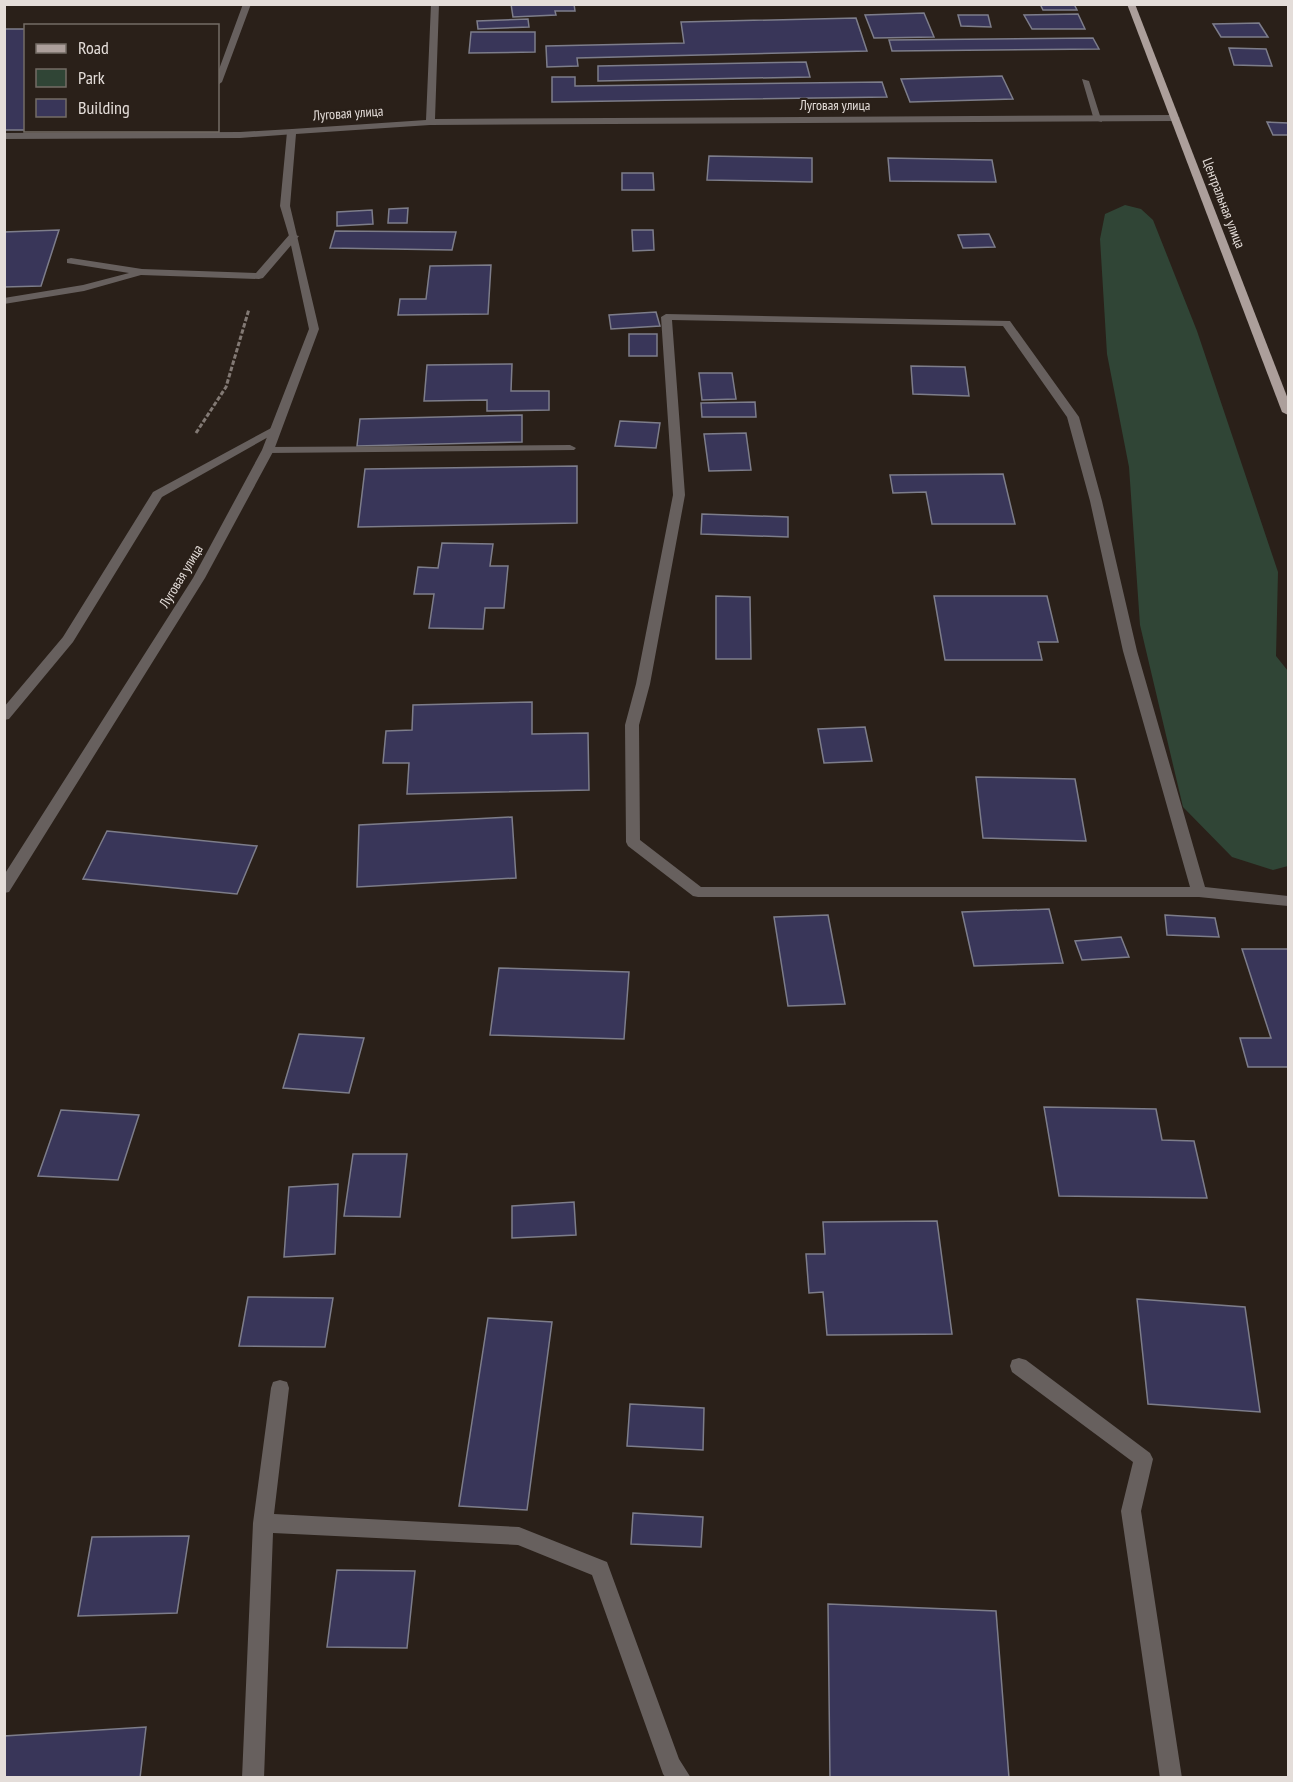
<svg xmlns="http://www.w3.org/2000/svg" width="1293" height="1782" viewBox="0 0 1293 1782" font-family="'PT Sans Narrow',sans-serif">
<rect width="100%" height="100%" fill="#2a2019"/>
<path fill="#304536" d="M1125,205L1141,209L1153,220L1197,331L1278,572L1276,656L1288,671V866L1273,870L1232,857L1183,807L1140,625L1129,467L1107,354L1100,239L1105,214Z"/>
<path fill="#393659" stroke="#7d7d8a" stroke-width="1.5" d="M511,4H574L575,11H555L556,15L513,17Z
M1040,4H1074L1077,10H1043Z
M924,13L934,37L874,38L865,15Z
M1078,14L1085,29H1032L1024,15Z
M958,15H988L991,27L961,26Z
M856,18L867,51L577,58L578,66L547,67L546,46L684,43L681,22Z
M528,19L529,27L478,29L477,21Z
M1259,23L1268,37H1221L1213,24Z
M4,29H26V130H4Z
M471,32H535V52L469,53Z
M1093,38L1099,49L892,51L889,40Z
M1229,48L1266,49L1272,66L1234,65Z
M806,62L810,77L598,81V66Z
M1002,76L1013,99L910,102L901,79Z
M552,77H575V86L882,82L887,97L552,102Z
M1267,122L1288,123V135H1273Z
M709,156L812,158V182L707,180Z
M888,158L992,160L996,182L890,181Z
M622,173H653L654,190H622Z
M408,208L407,223H388L389,209Z
M372,210L373,224L337,226V212Z
M59,230L41,286L4,287V232Z
M632,230H653L654,250L633,251Z
M335,231L456,232L452,250L330,248Z
M989,234L995,247L963,248L958,235Z
M491,265L488,314L398,315L400,299H426L430,266Z
M656,312L660,326L611,329L609,315Z
M629,334H657V356H629Z
M512,364L511,391H549V410L487,411V400L424,401L427,365Z
M911,366L965,367L969,396L913,394Z
M699,373H732L736,399L702,400Z
M755,402L756,417H702L701,403Z
M522,415V442L357,446L360,419Z
M620,421L660,423L656,448L615,446Z
M746,433L751,470L709,471L704,434Z
M577,466V523L358,527L365,469Z
M1003,474L1015,524H932L926,492L893,493L890,475Z
M702,514L788,517V537L701,534Z
M442,543L493,544L490,566H508L504,608H485L483,629L429,628L434,594H414L418,567L438,568Z
M716,596L750,597L751,659H716Z
M934,596H1047L1058,642H1038L1042,660H945Z
M532,702V734L588,733L589,790L407,794L409,763H383L386,731L412,730L413,705Z
M865,727L872,761L824,763L818,729Z
M976,777L1075,779L1086,841L983,838Z
M512,817L516,878L357,887L359,825Z
M107,831L257,846L237,894L83,879Z
M1049,909L1063,963L974,966L962,912Z
M828,915L845,1004L788,1006L774,917Z
M1165,915L1215,918L1219,937L1167,935Z
M1121,937L1129,957L1082,960L1075,941Z
M1242,949H1288V1067H1248L1240,1038H1271Z
M499,968L629,972L624,1039L490,1035Z
M299,1034L364,1038L349,1093L283,1088Z
M1044,1107L1156,1109L1162,1140L1194,1141L1207,1198L1059,1196Z
M61,1110L139,1115L118,1180L38,1176Z
M353,1154H407L400,1217L344,1216Z
M338,1184L335,1254L284,1257L289,1187Z
M574,1202L576,1235L512,1238V1206Z
M937,1221L952,1334L827,1335L823,1292L809,1293L806,1254H825L823,1222Z
M248,1297L333,1298L325,1347L239,1346Z
M1137,1299L1245,1307L1260,1412L1148,1404Z
M488,1318L552,1322L527,1510L459,1506Z
M630,1404L704,1408L703,1450L627,1446Z
M633,1513L703,1517L701,1547L631,1544Z
M189,1536L177,1613L78,1616L92,1537Z
M337,1570L415,1571L407,1648L327,1647Z
M828,1604L996,1611L1009,1778H830Z
M146,1727L140,1778H4V1736Z"/>
<g fill="none" stroke-linecap="round" stroke-linejoin="round">
<path stroke="#827974" stroke-width="3" stroke-dasharray="4.5 2" stroke-linecap="butt" d="M196,433L226,387L249,309"/>
<path fill="#67605e" fill-rule="evenodd" d="M243,4H251L222,82L218,85V72Z
M1082,79L1089,81L1102,122L1094,120Z
M292,129L295,130V134L240,138L4,139V133L240,132Z
M290,234L299,236L263,278L259,279L141,275L84,291L4,304V298L83,285L129,273L67,263V259L71,258L142,269L256,273Z
M666,314L1010,321L1079,417L1102,501L1137,651L1205,887L1288,896V906L1199,897H698L693,896L628,846L626,842L625,725L636,684L673,495L661,317ZM672,320L1003,326L1067,417L1090,501L1123,651L1190,887H701L640,840L639,725L650,684L685,495Z
M275,426L279,427V431L162,497L73,642L9,719L4,720V707L63,637L153,492Z
M570,445L576,448L574,450L268,453L262,450L268,447Z
M1019,1358L1026,1360L1150,1453L1153,1459L1141,1511L1182,1778H1160L1121,1511L1133,1462L1012,1372L1010,1366L1012,1360Z
M280,1380L287,1382L289,1388L274,1514L519,1527L607,1562L679,1759L691,1778H666L663,1774L592,1575L518,1545L273,1533L264,1778H242L253,1523L271,1388L273,1382Z"/>
<path fill="#67605e" fill-rule="evenodd" d="M431,4H439L435,119L1175,115L1180,118L1175,121L430,125L296,134L290,206L319,329L274,450L205,578L9,892L4,893V875L193,578L262,450L309,329L289,236L280,206L287,132L292,129L426,120Z"/>
<path fill="#ac9f9b" fill-rule="evenodd" d="M1127,4H1135L1288,399V415L1282,412Z"/>
</g>
<g text-anchor="middle" dominant-baseline="central" stroke-width="4.5" stroke-linejoin="round" paint-order="stroke">
<g font-size="14" fill="#e4ddd9" stroke="#2a2019">
<text x="835" y="105">Луговая улица</text>
<text transform="translate(348 113) rotate(-4)">Луговая улица</text>
<text transform="translate(1224 203) rotate(69)">Центральная улица</text>
<text transform="translate(181 576) rotate(-59)">Луговая улица</text>
</g>
</g>
<rect width="1293" height="1782" fill="none" stroke="#e4ddd9" stroke-width="12"/>
<rect x="24" y="24" width="195" height="108" fill="#2a2019" stroke="#746c66" stroke-width="1.5"/>
<rect x="36" y="44" width="30" height="9" fill="#ac9f9b" stroke="#746c66" stroke-width="1.5"/>
<text x="78" y="54" font-size="18" fill="#e4ddd9">Road</text>
<rect x="36" y="69" width="30" height="18" fill="#304536" stroke="#746c66" stroke-width="1.5"/>
<text x="78" y="84" font-size="18" fill="#e4ddd9">Park</text>
<rect x="36" y="99" width="30" height="18" fill="#393659" stroke="#746c66" stroke-width="1.5"/>
<text x="78" y="114" font-size="18" fill="#e4ddd9">Building</text>
</svg>
